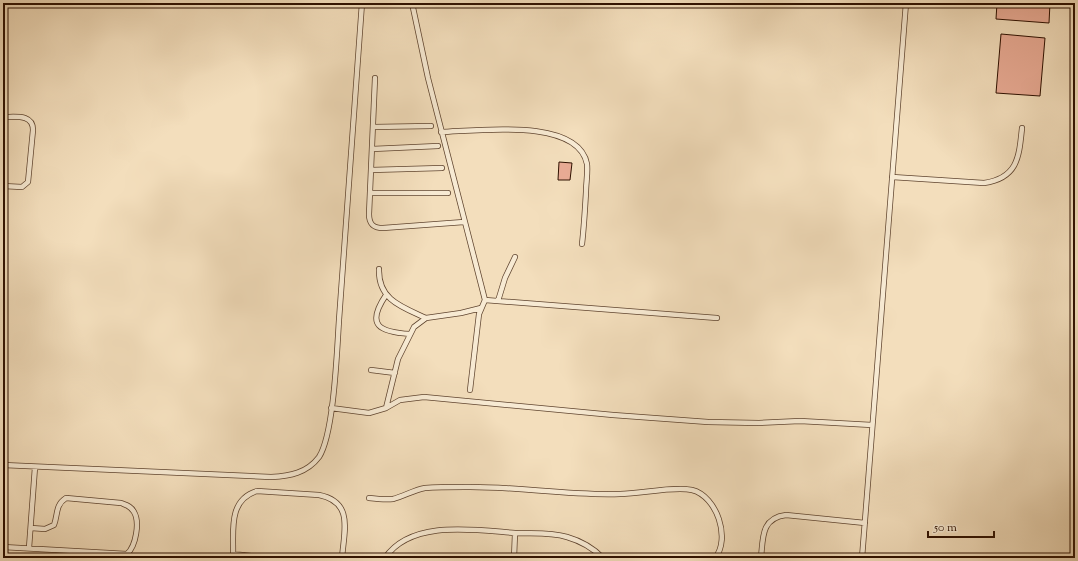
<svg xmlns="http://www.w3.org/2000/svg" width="1078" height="561" viewBox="0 0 1078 561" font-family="'Sorts Mill Goudy',serif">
<rect width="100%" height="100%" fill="#f3debc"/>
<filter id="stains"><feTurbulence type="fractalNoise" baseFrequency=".005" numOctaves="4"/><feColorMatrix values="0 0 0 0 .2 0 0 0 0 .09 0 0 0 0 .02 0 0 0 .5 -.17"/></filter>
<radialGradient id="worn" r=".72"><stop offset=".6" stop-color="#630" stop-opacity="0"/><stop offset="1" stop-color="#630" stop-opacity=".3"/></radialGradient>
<path fill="#e9ab95" stroke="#2e1000" d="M997,3H1050L1049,23L996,19Z
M1001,34L1045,38L1040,96L996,93Z
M559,162L572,163L570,180H558Z"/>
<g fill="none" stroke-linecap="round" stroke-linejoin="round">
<g stroke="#5f442f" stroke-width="6">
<path id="service" d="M412,3L428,78L485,300L479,314L470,390
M375,78L369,214C369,224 373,228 383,228L464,222
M373,127L431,126
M441,132C476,131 578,117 587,164C588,173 586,183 586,192C585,209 584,227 582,244
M372,149L438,146
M371,170L442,168
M892,177L984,183C1018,178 1019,157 1022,128
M3,186L22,187L28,182L33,130C33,114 16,117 4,117
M370,193H448
M379,269C378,300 402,307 426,318
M386,295C365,326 380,332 410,334
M485,300L717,318
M498,301L505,278L515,257
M371,370L395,373
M331,408L369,413L386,408L400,400L424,397L613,415L708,422L759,423L800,421L872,425
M386,408L398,359L414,327L426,318L461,313L481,308
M3,465L271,477C290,476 307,473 319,457C334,434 337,350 339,320C347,214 354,109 362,3
M369,498C377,499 386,500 393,499C404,496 414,490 425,488C438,487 452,487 465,487C516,486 568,496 620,494C641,494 673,486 692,490C717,496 731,539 715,558
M3,547L127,554C136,546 140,522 134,512C131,506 126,505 121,503L66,498C55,505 58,515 54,525L45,529L31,528
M29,548L35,467
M233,554L269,558
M233,558C234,533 227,500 257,491L319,495C354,502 344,531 342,558
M385,558C411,519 476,530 515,533C532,534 550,532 567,537C581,541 593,548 603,558
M514,558L515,533
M761,558C763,538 761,518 786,515L865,523
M862,558L906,3"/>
</g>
<use href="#service" stroke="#f7ead3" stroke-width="4.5"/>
</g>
<rect width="1078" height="561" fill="none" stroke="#f3debc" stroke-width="16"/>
<rect x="4" y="4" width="1070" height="553" fill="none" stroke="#2e1000" stroke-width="2"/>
<rect x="8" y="8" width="1062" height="545" fill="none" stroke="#2e1000"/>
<path d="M928 531v6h66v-6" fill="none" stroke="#2e1000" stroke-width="2"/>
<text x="934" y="531" font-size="12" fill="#2e1000" stroke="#f7ead3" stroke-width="3" paint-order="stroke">50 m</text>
<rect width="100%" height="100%" filter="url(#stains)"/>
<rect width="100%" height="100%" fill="url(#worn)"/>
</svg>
